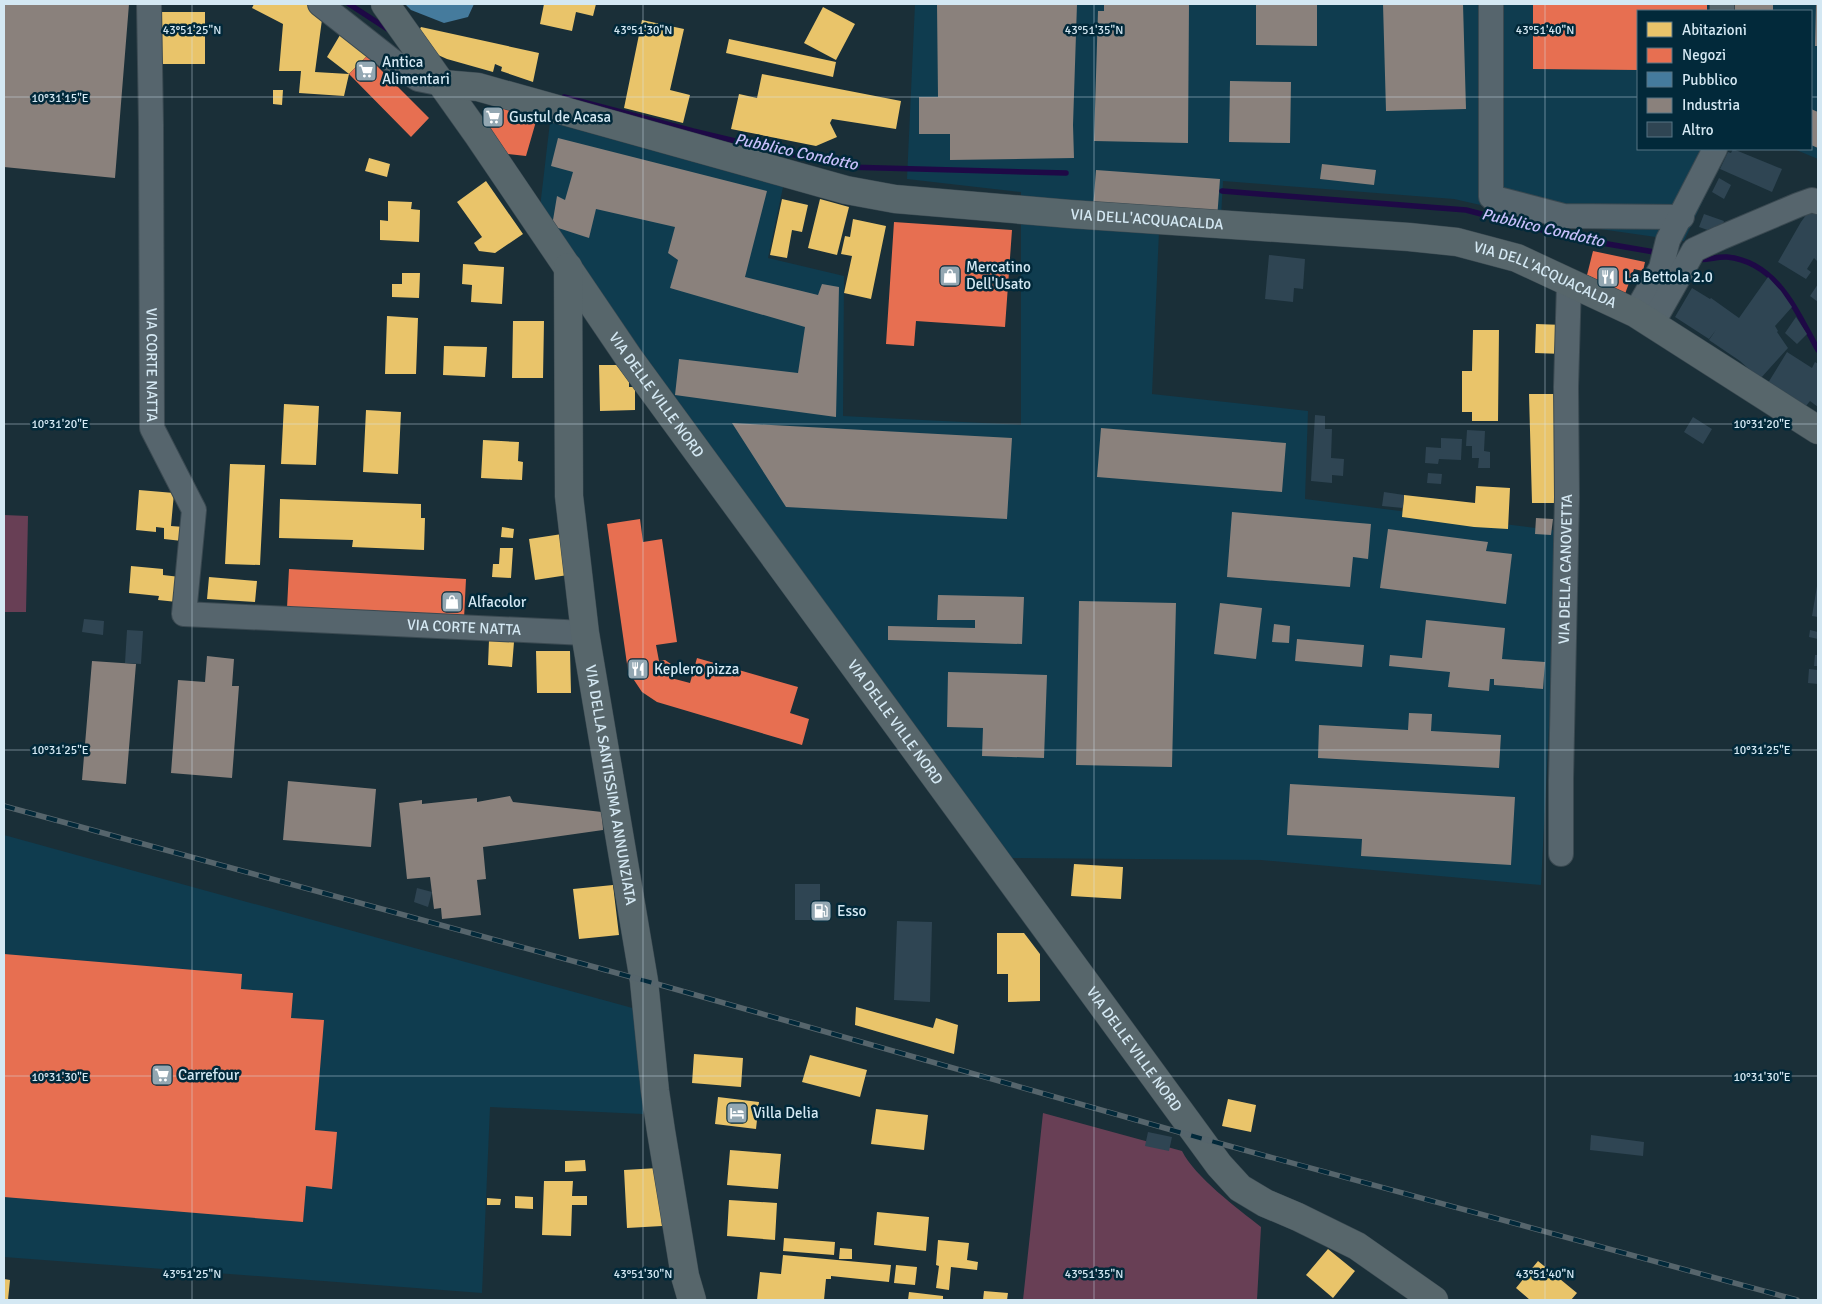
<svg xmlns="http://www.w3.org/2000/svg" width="1822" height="1304" viewBox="0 0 1822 1304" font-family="Signika,sans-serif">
<rect width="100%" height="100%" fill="#1a2f38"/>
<path fill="#0f3c4f" d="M915,4H1818V159L1794,149H1811V11H1638V149H1727L1684,241L1565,224L1454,199L1223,181L1220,235L1159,231L1152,394L1308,411L1305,499L1559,531L1541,885L1261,860L1010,858L539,216L550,122L783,187L768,258L844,276L843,416L1021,425V192L907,179Z
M4,835L636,1009L643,1114L490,1107L482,1293L4,1257Z"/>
<path fill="#683f55" d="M4,515L28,516L26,612H4Z
M1043,1113L1182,1151C1195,1177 1237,1208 1261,1227L1257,1300H1023Z"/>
<path fill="#e9c46a" d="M254,4H306L323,12L315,72L349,74L344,96L299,93L301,71H279L283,24L252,8Z
M544,4L556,5L596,4L593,16L576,12L572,31L540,24Z
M823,7L855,24L836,60L804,43Z
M156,12H205V64H156Z
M642,20L684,29L670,90L690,95L683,123L624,108Z
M421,27L539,53L533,82L501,71L502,67L495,64L493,72L447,59L429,51L418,33Z
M343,30L367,56L349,74L327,57Z
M729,39L836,62L833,77L726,53Z
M762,74L901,101L896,129L832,119L830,123L837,137L816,146L731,129L739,94L757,98Z
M273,90H283L282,105L273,104Z
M369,158L390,164L387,177L365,171Z
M486,181L523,234L495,253L479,251L474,243L482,237L457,202Z
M782,199L808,205L802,232L792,230L787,258L770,255Z
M820,199L849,207L837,255L808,248Z
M388,201L412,202L411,209L420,210L419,242L380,240V220L388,221Z
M853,219L886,226L871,299L844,293L852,256L841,254L845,236L850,237Z
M463,264L504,267L502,304L471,302L472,285L462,284Z
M402,273H420L419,298L392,297V284H402Z
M387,316L418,318L416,374H385Z
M513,321H544L543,378H512Z
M1536,324L1564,325L1563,354L1535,353Z
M1473,330H1499L1498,421H1472V412H1462V371H1472Z
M444,346L487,347L485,377L443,375Z
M599,365H629V387H635V410L600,411Z
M1529,394H1561L1564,503H1532Z
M284,404L319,406L316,465L281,464Z
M366,410L401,412L398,474L363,472Z
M483,440L519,442L518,461L523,462L522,480L481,478Z
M230,464L265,465L260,565L225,564Z
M1476,486L1510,488L1508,529L1474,527L1402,517L1404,495L1475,503Z
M139,490L174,493L171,526L184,527L182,541L164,539V528L156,527V532L136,530Z
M280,499L421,504V518H425L424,550L352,547L353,540L279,538Z
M502,527L514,529L513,538L501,537Z
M562,534L568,575L535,580L529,539Z
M500,548H513L511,578L492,577L493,564H499Z
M131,566L163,569V575L180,577L177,602L158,600L159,596L129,593Z
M209,577L257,581L255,602L207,599Z
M489,640L514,642L512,667L488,665Z
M536,651H570L571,693H537Z
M1074,864L1123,867L1121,899L1071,896Z
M613,885L619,935L579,939L573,889Z
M997,933H1024L1040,954V1001L1008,1002V974H997Z
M856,1007L933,1028L936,1018L958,1025L954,1054L855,1025Z
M694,1054L743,1058L741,1087L692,1083Z
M810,1055L867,1070L860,1097L802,1082Z
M718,1097L759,1102L756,1129L715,1124Z
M1228,1099L1256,1105L1251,1132L1222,1126Z
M876,1109L928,1115L924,1150L871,1144Z
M730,1150L781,1154L778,1189L727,1185Z
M585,1160L586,1171L565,1172V1161Z
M658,1168L662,1226L627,1228L624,1170Z
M544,1181H573L572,1196H587V1205H572L571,1236L542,1235Z
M515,1196L533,1197V1209L515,1208Z
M487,1198L501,1199L500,1205H487Z
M729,1200L777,1203L775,1240L727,1236Z
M877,1212L929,1217L926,1251L874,1245Z
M784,1238L835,1242L834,1255L783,1251Z
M938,1240L969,1243L967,1260L978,1262L977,1270L951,1267L949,1290L936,1288L939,1266L936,1265Z
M840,1248L852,1249V1259H839Z
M1328,1249L1355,1271L1333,1298L1306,1275Z
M783,1255L891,1265L889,1282L831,1276V1279H826L824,1300H757L760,1272L781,1274Z
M1538,1261L1577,1293L1571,1300H1530L1516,1288Z
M896,1265L917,1267L915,1285L894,1283Z
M4,1279L10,1280L8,1300H4Z
M984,1291L1008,1293L1007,1300H983Z
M909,1292L943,1296V1300H908Z"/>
<path fill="#e76f51" d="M1533,4H1707V11H1638V70L1533,69Z
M367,56L429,118L411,137L349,74Z
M499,104L537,118L526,156L508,154L484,123Z
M894,222L1012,230L1005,327L916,321L914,346L886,344Z
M1593,251L1645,262L1643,271L1634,269L1625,294L1587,275Z
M640,519L643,542L662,539L677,642L656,645L659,661L665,660L671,664L673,671L671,678L690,683L697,658L798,687L790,713L809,719L802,745L657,702L642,692L628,671L607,524Z
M289,569L466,579L464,619L287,608Z
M4,954L242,974L241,989L293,993L291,1018L324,1020L315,1130L337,1132L332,1189L306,1186L303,1222L4,1197Z"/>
<path fill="#457b9d" d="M405,4H474L468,17L444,23L411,10Z"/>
<path fill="#8a817c" d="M4,4H129L115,178L4,167Z
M937,4H1077L1073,125L1074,158L950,160V134H919V97H938Z
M1104,4H1189L1188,143L1094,141L1098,11H1104Z
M1256,4H1317V46L1256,45Z
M1383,4H1463L1466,109L1386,111Z
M1730,4H1773V11H1730Z
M1816,4H1818V46H1815Z
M1230,81L1291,82L1290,143L1229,142Z
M1811,109L1818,112V148L1811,145Z
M558,138L767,191L745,277L818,295L822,284L839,287L836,417L675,395L679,359L798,373L805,327L670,288L678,260L668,253L675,227L596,209L589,238L552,226L557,196L565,200L573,172L551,166Z
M1322,164L1376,170L1374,185L1320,179Z
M1096,170L1220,179L1217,219L1093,209Z
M732,423L1012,438L1007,519L786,507Z
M1101,428L1286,443L1282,492L1097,477Z
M1232,512L1371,524L1368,559L1353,557L1350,587L1227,577Z
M1536,518L1553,519L1551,535L1535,534Z
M1388,529L1488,542L1486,551L1512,554L1506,604L1380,588Z
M938,595L1024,597L1022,644L888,640V626L975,628V620H937Z
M1079,601L1176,603L1172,767L1076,765Z
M1220,603L1262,608L1256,659L1214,654Z
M1426,620L1505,628L1502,659L1545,662L1543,689L1494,685V679H1490L1489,691L1448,687L1450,672L1389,666L1390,655L1422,658Z
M1274,624L1290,626L1289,643L1272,642Z
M1297,639L1364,645L1362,667L1295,661Z
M207,656L234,659L232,686H239L232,778L171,773L178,680L205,682Z
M92,661L136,664L126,784L82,780Z
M948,672L1047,675L1044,758L982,756L983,728L947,727Z
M1409,713L1432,714L1431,731L1501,735L1499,768L1318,758L1319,725L1408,730Z
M288,781L376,789L371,847L283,840Z
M1290,784L1515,797L1511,865L1361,856L1362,839L1287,835Z
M510,796L513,802L602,812L603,830L483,847L486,879L477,880L481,915L442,919L441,908L434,909L430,877L407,879L399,803L422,800V804L477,798V802Z"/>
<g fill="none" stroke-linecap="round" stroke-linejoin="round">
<path stroke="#1e0946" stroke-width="5.5" d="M349,4L389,30
M564,97L693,131L846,167L1066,173
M1222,191L1466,210L1573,238L1660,253
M1696,259C1706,261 1717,256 1727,257C1777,262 1797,312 1818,350"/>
</g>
<path fill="#2f4553" d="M1733,149L1782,169L1772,192L1720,169L1728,152L1731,153Z
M1719,178L1731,185L1724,199L1712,192Z
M1814,204L1818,206V262L1814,258L1807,269L1811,272L1806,279L1778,262L1801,222Z
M1704,214L1724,221L1719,234L1699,227Z
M1269,255L1305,259L1303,289L1294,288L1293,302L1265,299Z
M1768,277L1781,291L1792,307L1775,326L1778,331L1777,332L1788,348L1760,379L1740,361L1709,340L1716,330L1709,339L1675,317L1692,288L1710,299L1711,298L1739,318Z
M1818,284V302L1810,296Z
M1796,317L1807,334L1797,344L1785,333Z
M1787,352L1812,368L1815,362L1818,364V407L1810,401L1806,406L1768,383Z
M1315,415L1325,416V429H1332L1331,458L1344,459L1343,476L1332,475V483L1311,481Z
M1693,417L1712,429L1703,444L1684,432Z
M1467,430L1485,431L1484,451L1490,452V468H1478L1479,458H1472V446H1466Z
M1441,438L1462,439L1461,460L1439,459L1438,464L1425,463L1426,447L1441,448Z
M1428,473L1442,474L1441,484L1427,483Z
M1384,492L1404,495L1403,508L1382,506Z
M1817,586H1818V617L1812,616Z
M84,619L104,621L103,635L82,632Z
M127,630L143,631L141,664L125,663Z
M1810,630L1818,632V639L1809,637Z
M1815,655H1818V666H1814Z
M1809,669L1818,670V684L1808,683Z
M795,884H820V920H795Z
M417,888L432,892L428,907L414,902Z
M897,921L932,922L930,1002L894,1000Z
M1148,1132L1172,1137L1169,1151L1145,1146Z
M1591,1135L1644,1142L1643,1156L1590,1150Z"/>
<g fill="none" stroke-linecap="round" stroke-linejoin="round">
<g stroke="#3a4951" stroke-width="26">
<g id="street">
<path id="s1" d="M149,4L151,125L152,428L194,510L184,614L585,633"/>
<path d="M320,4L390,59L418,79L443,84"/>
<path d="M1491,4V197L1564,216L1682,217"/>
<path d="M1722,4V11"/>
<path d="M1635,313L1661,268L1668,240L1715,149"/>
<path d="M1652,324L1694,250L1720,238L1798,205L1812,200L1818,202"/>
<path id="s2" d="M1561,854V780L1567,497L1566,387L1569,283"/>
</g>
</g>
<g stroke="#3a4951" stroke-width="29">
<g id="secondary">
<path id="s3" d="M385,4L478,135L629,358L1219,1165L1240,1188L1265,1203L1298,1217L1357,1246L1434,1300"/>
<path id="s4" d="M443,84L478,87L846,190L895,199L1070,214L1409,237L1457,242L1517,258L1635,313L1818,430"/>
<path id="s5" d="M568,267L569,496L585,633L644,981L655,1091L661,1131L685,1276L692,1300"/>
</g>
</g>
<use href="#street" stroke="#56656d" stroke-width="24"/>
<use href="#secondary" stroke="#57666b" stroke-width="28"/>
<g stroke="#56656c" stroke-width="5.5">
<path id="rail" d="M4,806L657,984L1200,1138L1797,1300"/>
</g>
<use href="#rail" stroke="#02293a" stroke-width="4" stroke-dasharray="11" stroke-linecap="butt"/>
</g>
<path fill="none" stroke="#d4e8f3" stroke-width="1" stroke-opacity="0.45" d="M192,4V1300M643,4V1300M1094,4V1300M1545,4V1300M4,97H1638M1811,97H1818M4,424H1818M4,750H1818M4,1076H1818"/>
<defs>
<g id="supermarket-square" transform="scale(1.125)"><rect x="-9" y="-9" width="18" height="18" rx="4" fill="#93a7b2" stroke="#02293a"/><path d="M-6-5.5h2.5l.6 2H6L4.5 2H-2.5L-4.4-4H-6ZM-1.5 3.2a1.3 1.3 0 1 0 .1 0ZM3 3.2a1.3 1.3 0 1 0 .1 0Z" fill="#fff"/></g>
<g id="shop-square" transform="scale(1.125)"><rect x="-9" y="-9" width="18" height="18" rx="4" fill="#93a7b2" stroke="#02293a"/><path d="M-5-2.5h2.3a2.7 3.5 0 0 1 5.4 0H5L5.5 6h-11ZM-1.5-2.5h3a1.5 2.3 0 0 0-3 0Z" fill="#fff"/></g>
<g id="restaurant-square" transform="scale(1.125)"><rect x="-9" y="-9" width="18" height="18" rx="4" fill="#93a7b2" stroke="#02293a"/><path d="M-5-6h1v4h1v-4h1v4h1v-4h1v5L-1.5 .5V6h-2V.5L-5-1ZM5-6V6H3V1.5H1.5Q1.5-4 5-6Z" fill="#fff"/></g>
<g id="fuel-square" transform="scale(1.125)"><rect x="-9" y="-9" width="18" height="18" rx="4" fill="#93a7b2" stroke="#02293a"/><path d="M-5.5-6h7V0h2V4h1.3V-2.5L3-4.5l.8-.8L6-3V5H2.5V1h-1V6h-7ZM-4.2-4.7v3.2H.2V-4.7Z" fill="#fff"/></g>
<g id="hotel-square" transform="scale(1.125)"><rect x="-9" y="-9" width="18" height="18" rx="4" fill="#93a7b2" stroke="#02293a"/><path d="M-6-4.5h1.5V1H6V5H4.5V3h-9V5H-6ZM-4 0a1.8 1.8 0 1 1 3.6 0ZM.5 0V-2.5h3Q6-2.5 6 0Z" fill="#fff"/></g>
</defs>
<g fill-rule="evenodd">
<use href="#supermarket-square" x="366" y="71"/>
<use href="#supermarket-square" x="493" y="117"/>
<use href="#shop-square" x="950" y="276"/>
<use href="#restaurant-square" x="1608" y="277"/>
<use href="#shop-square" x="452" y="602"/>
<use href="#restaurant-square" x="638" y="669"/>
<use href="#fuel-square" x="821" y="911"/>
<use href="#supermarket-square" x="162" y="1075"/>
<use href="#hotel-square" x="737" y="1113"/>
</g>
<g text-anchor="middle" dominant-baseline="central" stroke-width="5" stroke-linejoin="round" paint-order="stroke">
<g font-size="15" fill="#d4e8f3" stroke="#02293a" text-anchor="start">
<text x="382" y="62">Antica<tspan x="382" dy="17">Alimentari</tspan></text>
<text x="509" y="117">Gustul de Acasa</text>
<text x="966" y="267">Mercatino<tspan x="966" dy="17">Dell'Usato</tspan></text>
<text x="1624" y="277">La Bettola 2.0</text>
<text x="468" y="602">Alfacolor</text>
<text x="654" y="669">Keplero pizza</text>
<text x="837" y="911">Esso</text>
<text x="178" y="1075">Carrefour</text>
<text x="753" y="1113">Villa Delia</text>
</g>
<g font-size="15" fill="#d4e8f3" stroke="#02293a">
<text stroke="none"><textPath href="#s4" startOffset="720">VIA DELL'ACQUACALDA</textPath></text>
<text stroke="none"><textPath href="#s4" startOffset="1125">VIA DELL'ACQUACALDA</textPath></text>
<text stroke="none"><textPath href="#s1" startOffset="361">VIA CORTE NATTA</textPath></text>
<text stroke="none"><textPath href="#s3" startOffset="476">VIA DELLE VILLE NORD</textPath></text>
<text stroke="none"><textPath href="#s2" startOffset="285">VIA DELLA CANOVETTA</textPath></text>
<text stroke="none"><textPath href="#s1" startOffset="901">VIA CORTE NATTA</textPath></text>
<text stroke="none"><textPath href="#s3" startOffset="881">VIA DELLE VILLE NORD</textPath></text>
<text stroke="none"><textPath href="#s5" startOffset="521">VIA DELLA SANTISSIMA ANNUNZIATA</textPath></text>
<text stroke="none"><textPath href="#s3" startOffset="1286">VIA DELLE VILLE NORD</textPath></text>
</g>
<g font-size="16" font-style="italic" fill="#c7bffb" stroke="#02293a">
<text transform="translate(796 152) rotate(12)">Pubblico Condotto</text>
<text transform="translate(1543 228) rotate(13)">Pubblico Condotto</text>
</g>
</g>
<g font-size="12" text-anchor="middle" fill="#d4e8f3" stroke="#02293a" stroke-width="5" stroke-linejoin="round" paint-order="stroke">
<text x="192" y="34">43°51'25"N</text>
<text x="643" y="34">43°51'30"N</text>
<text x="1094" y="34">43°51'35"N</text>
<text x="1545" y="34">43°51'40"N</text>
<text x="60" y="102">10°31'15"E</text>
<text x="1762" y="428">10°31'20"E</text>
<text x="60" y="428">10°31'20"E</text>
<text x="1762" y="754">10°31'25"E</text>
<text x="60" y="754">10°31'25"E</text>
<text x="1762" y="1081">10°31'30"E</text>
<text x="60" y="1081">10°31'30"E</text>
<text x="192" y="1278">43°51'25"N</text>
<text x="643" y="1278">43°51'30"N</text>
<text x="1094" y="1278">43°51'35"N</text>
<text x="1545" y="1278">43°51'40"N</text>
</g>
<rect width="1822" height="1304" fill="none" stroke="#d4e8f3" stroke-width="10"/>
<rect x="1637" y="10" width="175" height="140" fill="#02293a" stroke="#567584"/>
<rect x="1647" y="22" width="25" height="15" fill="#e9c46a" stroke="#567584"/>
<text x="1682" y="35" font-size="15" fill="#d4e8f3">Abitazioni</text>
<rect x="1647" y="48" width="25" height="15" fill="#e76f51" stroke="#567584"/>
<text x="1682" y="60" font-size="15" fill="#d4e8f3">Negozi</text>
<rect x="1647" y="72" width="25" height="15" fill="#457b9d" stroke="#567584"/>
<text x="1682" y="85" font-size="15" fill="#d4e8f3">Pubblico</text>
<rect x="1647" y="98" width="25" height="15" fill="#8a817c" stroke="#567584"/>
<text x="1682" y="110" font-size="15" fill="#d4e8f3">Industria</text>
<rect x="1647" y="122" width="25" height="15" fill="#2f4553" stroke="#567584"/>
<text x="1682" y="135" font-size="15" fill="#d4e8f3">Altro</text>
</svg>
